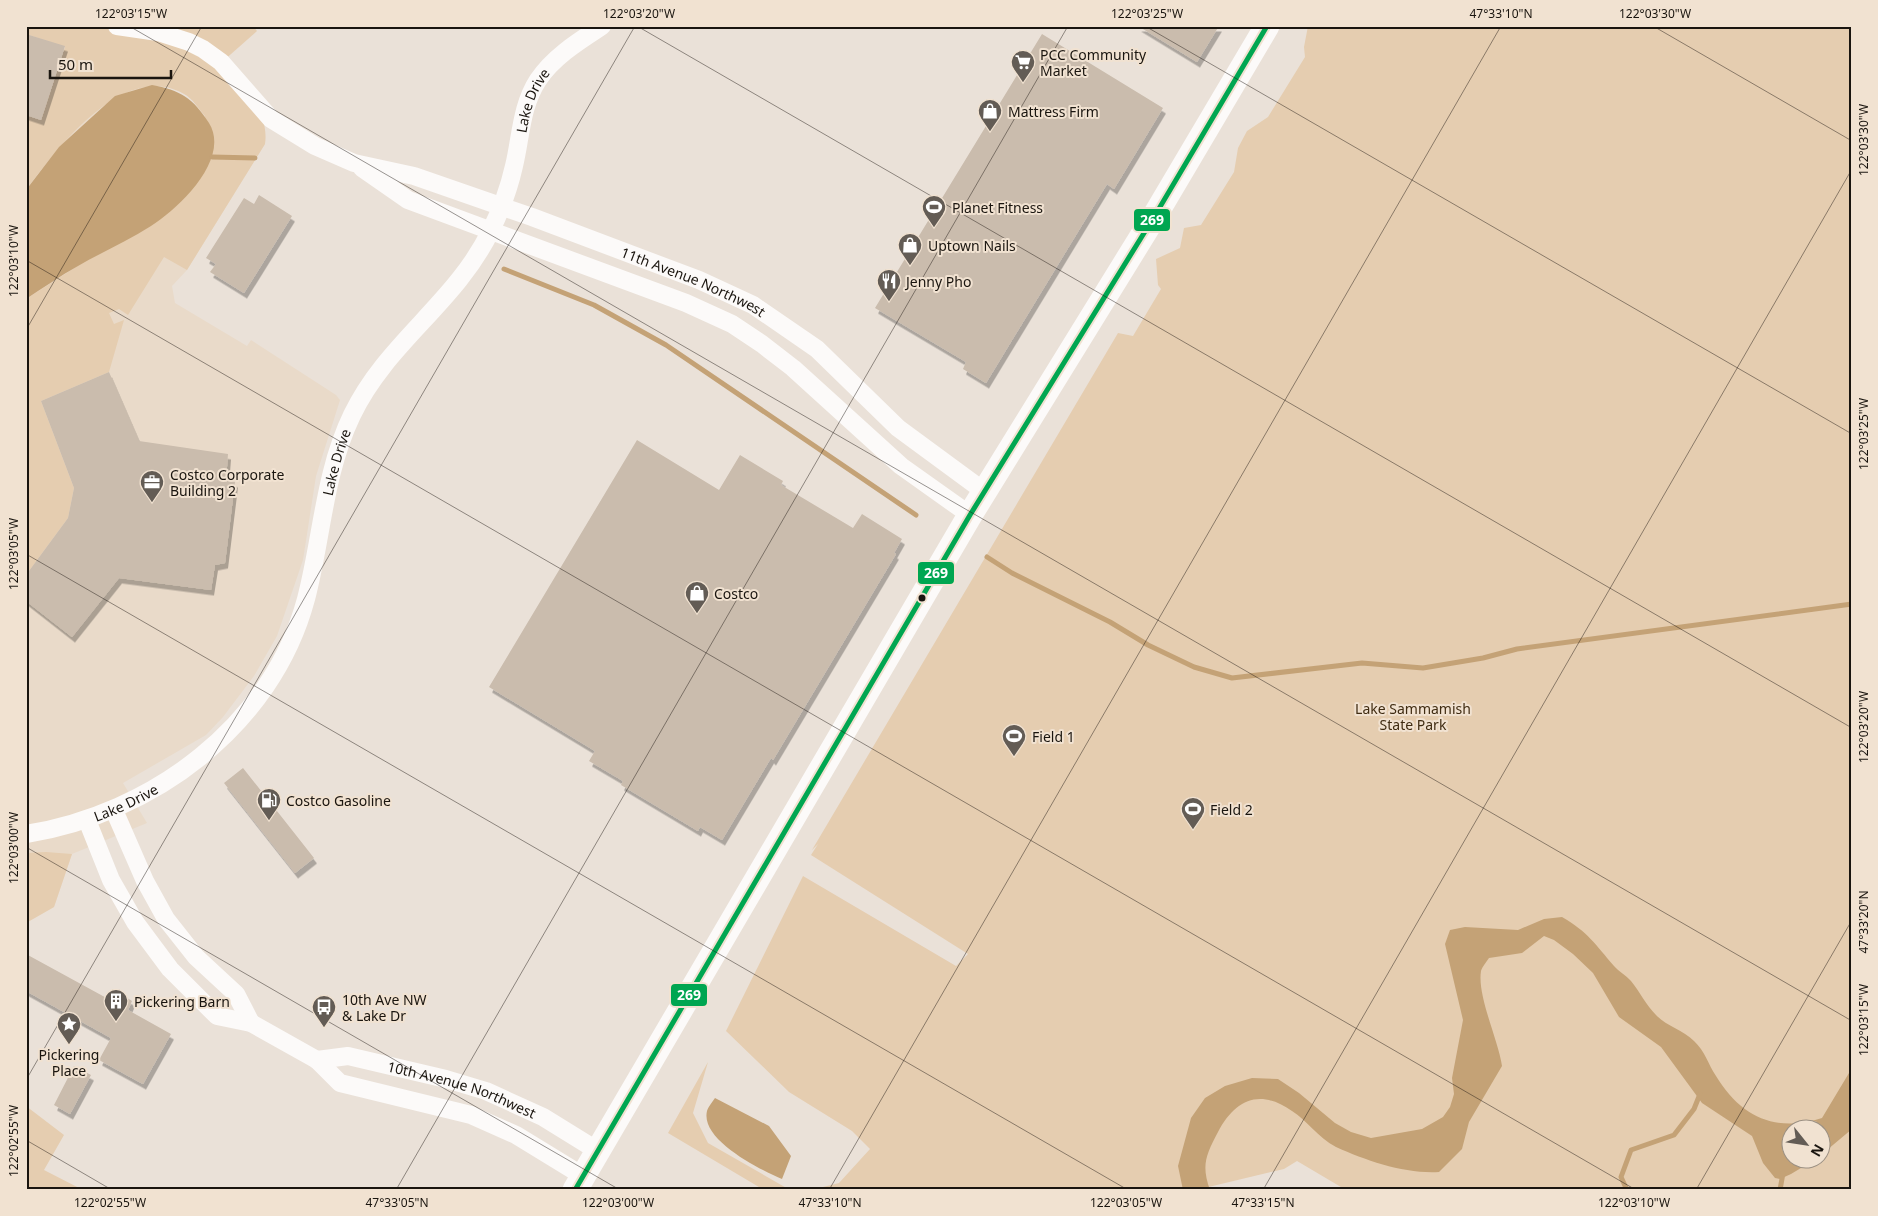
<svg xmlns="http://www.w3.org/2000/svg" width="1878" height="1216" viewBox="0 0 1878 1216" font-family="'Noto Sans',sans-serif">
<defs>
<filter id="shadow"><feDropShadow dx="3" dy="5.5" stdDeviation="0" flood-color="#0004"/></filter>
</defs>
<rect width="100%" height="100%" fill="#eae1d8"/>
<path fill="#e9dac9" d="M26,27L259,134L265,144L187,270L172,286L175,303L247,346L251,340L336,395L340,400L316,476L303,560L277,636L254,676L223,717L206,735L123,783L147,823L72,854L54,907L26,923Z"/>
<path fill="#e5cdb0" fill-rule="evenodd" d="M26,26H253L257,31L222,62C241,85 270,111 265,144L187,270L164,257L128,315L119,309L109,313L114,324L124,320L109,372L41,401L74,488L68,518L26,575V299L76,267L205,116C199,109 192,98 184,94C123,60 58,148 26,190V115L41,120L65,47L26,34Z
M1308,26H1852V1190H1346L1297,1161L1284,1169L1196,1190H811L839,1183L870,1149L852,1131L789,1092L726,1031L803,876L956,966L968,954L811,855L818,844L812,850L1118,333L1133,336L1161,289L1158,285L1156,259L1180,248L1184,228L1201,225L1234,172L1238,148L1247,131L1268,117L1305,57L1304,47ZM1790,1128H1820V1158H1790Z
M46,852L72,854L54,907L26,923V853Z
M708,1062L693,1113L708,1143L790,1190H764L668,1133Z
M26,1106L64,1135L44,1170L83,1190H26Z"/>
<path fill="#c4a276" d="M152,85C180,90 193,98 209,123C231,159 179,208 151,226C128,241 102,252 78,266C60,276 43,288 26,299V190L59,147L115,96Z
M1562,917C1588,932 1595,944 1614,966C1619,972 1626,975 1631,981C1640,992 1646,1005 1656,1015C1666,1026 1683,1030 1694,1041C1705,1051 1708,1064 1716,1076C1741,1117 1775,1133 1822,1118L1852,1068V1129L1821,1155L1820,1128H1790V1158L1816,1159L1791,1174L1780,1179L1775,1178L1763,1163L1752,1136L1702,1103L1661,1047L1619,1017L1593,973L1573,954L1554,940L1544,936L1522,953L1489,958C1487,961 1482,967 1481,971C1477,996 1498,1039 1502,1066L1469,1122L1462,1149L1439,1172C1405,1174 1367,1161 1336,1147C1317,1137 1308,1121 1292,1111C1259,1088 1235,1100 1218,1132C1206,1155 1201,1165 1210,1190H1183L1178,1166L1191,1118L1205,1098L1225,1086L1252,1078L1278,1079L1299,1093L1335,1123L1351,1132L1371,1138L1422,1129L1443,1117L1450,1107L1454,1094L1452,1078L1463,1020L1445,944L1450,930L1465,927L1518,930L1544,919Z
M715,1098L769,1126L791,1156L782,1179C761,1170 700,1140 707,1111C708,1107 713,1101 715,1098Z"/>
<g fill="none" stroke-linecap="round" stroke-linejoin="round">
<path stroke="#c4a276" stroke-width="5" d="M212,157L255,158
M504,269L594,305L666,345L916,515
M987,557L1012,573L1110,622L1148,645L1194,667L1232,678L1362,663L1423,668L1483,658L1517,649L1852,604
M1627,1190L1621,1177L1631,1150L1674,1135L1694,1109L1700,1094
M1780,1190L1783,1173"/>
</g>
<path fill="#cabcad" filter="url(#shadow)" d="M1138,26H1219L1197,62Z
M26,34L65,46L41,120L26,115Z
M1042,34L1163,108L1114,189L1107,184L986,383L963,369L966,362L875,308Z
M259,195L292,216L244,293L210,272L216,264L206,258L244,198L254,204Z
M109,372L139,441L228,454L226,480L235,482L225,563L215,565L211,590L119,578L72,637L26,601V575L68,518L74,488L41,401Z
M637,440L719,490L740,455L783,481L781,485L853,528L862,514L902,539L894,553L896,554L773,760L771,758L722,840L700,827L698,831L621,785L623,781L589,761L595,751L489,687Z
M243,768L314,858L295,873L224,783Z
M26,954L112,1001L118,992L132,1001L128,1010L171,1034L143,1084L99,1060L111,1038L26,991Z
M74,1066L91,1075L70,1114L54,1105Z"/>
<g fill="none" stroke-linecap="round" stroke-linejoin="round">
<g stroke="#fcfaf9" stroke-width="18">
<path id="s1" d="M117,26L158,32L189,42L203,49L221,62L271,119L315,146L354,163L414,176L532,217L699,280L753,305L817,349L898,428L985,492"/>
<path d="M362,168L408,200L686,303L732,324L762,344L793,368L901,466L970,515"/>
<path d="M114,810L145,881L166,919L196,957L236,994L251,1023"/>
<path d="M87,820L111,880L135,922L170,969L217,1016L251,1023L317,1060L340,1083L471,1115L516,1135L583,1176"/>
<path id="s2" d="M26,834C152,814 272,726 306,599C322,538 324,473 352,415C387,342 456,303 491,230C501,210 509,188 514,166C521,137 521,106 538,80C553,57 579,41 602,26"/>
<path id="s3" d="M317,1060L348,1056L446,1079L486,1091L543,1117L598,1151"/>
</g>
<path stroke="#fcfaf9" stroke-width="25" d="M575,1190L970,515L1157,212L1267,26"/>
<g stroke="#f1e2d1" stroke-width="9">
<path id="bus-1" d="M575,1190L970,515L1157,212L1267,26"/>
</g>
<use href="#bus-1" stroke="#00a651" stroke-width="5"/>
</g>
<path fill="none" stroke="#1a150f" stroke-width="1" stroke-opacity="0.45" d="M129,26L1852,1021M637,26L1852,728M1145,26L1852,434M1653,26L1852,141M26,260L1636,1190M26,330L202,26M26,554L1128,1190M26,847L620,1190M26,1080L635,26M26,1140L112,1190M396,1190L1068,26M829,1190L1501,26M1263,1190L1852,169M1696,1190L1852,920"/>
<defs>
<g id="supermarket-pin" transform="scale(1.25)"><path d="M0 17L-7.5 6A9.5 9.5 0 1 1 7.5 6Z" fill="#635c55" stroke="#f1e2d1"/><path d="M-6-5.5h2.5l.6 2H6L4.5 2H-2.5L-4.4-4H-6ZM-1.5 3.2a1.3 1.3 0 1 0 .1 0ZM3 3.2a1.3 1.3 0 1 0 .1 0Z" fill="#fff"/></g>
<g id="shop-pin" transform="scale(1.25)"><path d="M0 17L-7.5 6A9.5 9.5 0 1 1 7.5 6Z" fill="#635c55" stroke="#f1e2d1"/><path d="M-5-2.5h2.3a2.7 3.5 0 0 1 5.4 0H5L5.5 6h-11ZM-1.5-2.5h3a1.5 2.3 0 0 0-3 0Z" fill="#fff"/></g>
<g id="stadium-pin" transform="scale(1.25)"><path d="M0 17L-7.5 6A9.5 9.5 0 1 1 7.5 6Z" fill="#635c55" stroke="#f1e2d1"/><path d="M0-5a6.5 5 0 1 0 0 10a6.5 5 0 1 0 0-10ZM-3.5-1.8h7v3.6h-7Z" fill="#fff"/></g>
<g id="restaurant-pin" transform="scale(1.25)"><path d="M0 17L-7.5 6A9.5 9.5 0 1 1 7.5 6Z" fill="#635c55" stroke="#f1e2d1"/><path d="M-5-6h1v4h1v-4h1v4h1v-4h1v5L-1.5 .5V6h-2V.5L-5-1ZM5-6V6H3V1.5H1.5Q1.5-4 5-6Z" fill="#fff"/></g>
<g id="office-pin" transform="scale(1.25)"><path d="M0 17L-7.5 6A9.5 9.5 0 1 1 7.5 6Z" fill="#635c55" stroke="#f1e2d1"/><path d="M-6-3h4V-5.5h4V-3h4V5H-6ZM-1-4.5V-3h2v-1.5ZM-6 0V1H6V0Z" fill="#fff"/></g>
<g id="fuel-pin" transform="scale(1.25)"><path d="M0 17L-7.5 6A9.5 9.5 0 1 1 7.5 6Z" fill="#635c55" stroke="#f1e2d1"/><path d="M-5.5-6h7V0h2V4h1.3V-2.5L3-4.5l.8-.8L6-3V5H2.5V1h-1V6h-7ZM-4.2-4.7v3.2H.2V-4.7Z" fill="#fff"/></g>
<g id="building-pin" transform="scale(1.25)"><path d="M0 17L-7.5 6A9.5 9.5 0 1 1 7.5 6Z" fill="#635c55" stroke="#f1e2d1"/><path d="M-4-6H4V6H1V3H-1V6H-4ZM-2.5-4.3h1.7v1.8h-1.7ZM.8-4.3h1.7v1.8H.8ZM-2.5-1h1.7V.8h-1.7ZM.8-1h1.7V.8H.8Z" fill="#fff"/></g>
<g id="bus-pin" transform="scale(1.25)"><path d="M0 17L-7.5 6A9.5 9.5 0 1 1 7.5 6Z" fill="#635c55" stroke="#f1e2d1"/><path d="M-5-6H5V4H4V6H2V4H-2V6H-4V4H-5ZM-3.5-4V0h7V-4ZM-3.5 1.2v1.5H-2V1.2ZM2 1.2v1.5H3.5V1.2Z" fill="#fff"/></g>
<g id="sight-pin" transform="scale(1.25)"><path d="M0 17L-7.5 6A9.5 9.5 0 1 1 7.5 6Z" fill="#635c55" stroke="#f1e2d1"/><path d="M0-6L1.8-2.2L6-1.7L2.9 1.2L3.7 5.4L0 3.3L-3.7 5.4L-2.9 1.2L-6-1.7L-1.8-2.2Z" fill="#fff"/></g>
</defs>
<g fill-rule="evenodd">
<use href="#supermarket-pin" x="1023" y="62"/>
<use href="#shop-pin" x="990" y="111"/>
<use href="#stadium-pin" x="934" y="207"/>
<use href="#shop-pin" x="910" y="245"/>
<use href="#restaurant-pin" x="889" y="281"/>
<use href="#office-pin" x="152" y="482"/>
<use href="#shop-pin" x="697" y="593"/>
<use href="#stadium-pin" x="1014" y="736"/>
<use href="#fuel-pin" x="269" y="800"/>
<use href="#stadium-pin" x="1193" y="809"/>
<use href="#building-pin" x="116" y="1001"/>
<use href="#bus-pin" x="324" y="1007"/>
<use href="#sight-pin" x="69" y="1024"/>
</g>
<circle fill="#1a150f" stroke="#f1e2d1" stroke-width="2" cx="922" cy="598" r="4.5"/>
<g text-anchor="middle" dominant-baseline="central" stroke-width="4" stroke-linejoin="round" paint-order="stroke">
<g font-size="14" fill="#1a150f" stroke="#f1e2d1" text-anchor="start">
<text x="1040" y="54">PCC Community<tspan x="1040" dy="16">Market</tspan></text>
<text x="1008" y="111">Mattress Firm</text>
<text x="952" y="207">Planet Fitness</text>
<text x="928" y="245">Uptown Nails</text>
<text x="906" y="281">Jenny Pho</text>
<text x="170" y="474">Costco Corporate<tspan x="170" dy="16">Building 2</tspan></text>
<text x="714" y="593">Costco</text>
<text x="1032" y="736">Field 1</text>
<text x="286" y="800">Costco Gasoline</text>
<text x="1210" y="809">Field 2</text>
<text x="342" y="999">10th Ave NW<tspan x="342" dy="16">&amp; Lake Dr</tspan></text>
<text x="134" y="1001">Pickering Barn</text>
<text x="69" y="1054" text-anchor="middle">Pickering<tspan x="69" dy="16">Place</tspan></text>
</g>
<g font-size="14" fill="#1a150f" stroke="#f1e2d1">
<text stroke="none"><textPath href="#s2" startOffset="945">Lake Drive</textPath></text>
<text stroke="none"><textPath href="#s1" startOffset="642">11th Avenue Northwest</textPath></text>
<text stroke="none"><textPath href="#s2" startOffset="526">Lake Drive</textPath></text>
<text stroke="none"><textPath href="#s2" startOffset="105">Lake Drive</textPath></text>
<text stroke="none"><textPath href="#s3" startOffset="150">10th Avenue Northwest</textPath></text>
</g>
<g font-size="14" fill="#402c12" stroke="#f1e2d1">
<text x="1413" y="708">Lake Sammamish<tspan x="1413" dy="16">State Park</tspan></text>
</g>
</g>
<g stroke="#f1e2d1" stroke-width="2">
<rect x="1133" y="208" width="38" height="24" rx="5" fill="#00a651"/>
<rect x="917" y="561" width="38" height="24" rx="5" fill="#00a651"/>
<rect x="670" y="983" width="38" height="24" rx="5" fill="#00a651"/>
</g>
<g font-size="14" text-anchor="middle" font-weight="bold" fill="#fff">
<text x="1152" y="225">269</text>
<text x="936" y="578">269</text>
<text x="689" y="1000">269</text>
</g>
<rect width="1878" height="1216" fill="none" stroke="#f1e2d1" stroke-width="55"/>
<g transform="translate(1806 1144) rotate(120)"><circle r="24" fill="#f1e2d1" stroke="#9b9083"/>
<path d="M0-4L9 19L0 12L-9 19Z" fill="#635c55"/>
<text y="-8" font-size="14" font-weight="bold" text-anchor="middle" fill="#1a150f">N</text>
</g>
<path d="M50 70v8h121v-8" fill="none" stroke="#1a150f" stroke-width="2.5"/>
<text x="58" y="70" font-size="15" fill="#1a150f" stroke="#f1e2d1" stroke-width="4" paint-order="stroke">50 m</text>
<rect x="28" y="28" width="1822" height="1160" fill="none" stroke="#1a150f" stroke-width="2"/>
<g font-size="12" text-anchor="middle" fill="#1a150f">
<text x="131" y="18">122°03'15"W</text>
<text x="639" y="18">122°03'20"W</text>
<text x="1147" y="18">122°03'25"W</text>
<text x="1501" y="18">47°33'10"N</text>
<text x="1655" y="18">122°03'30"W</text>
<text transform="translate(1864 140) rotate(-90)" y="4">122°03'30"W</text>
<text transform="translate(14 261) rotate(-90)" y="4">122°03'10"W</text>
<text transform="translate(1864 434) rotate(-90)" y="4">122°03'25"W</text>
<text transform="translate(14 554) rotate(-90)" y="4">122°03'05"W</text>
<text transform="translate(1864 727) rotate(-90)" y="4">122°03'20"W</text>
<text transform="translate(14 848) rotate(-90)" y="4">122°03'00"W</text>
<text transform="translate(1864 922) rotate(-90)" y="4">47°33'20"N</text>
<text transform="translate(1864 1020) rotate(-90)" y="4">122°03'15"W</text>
<text transform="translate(14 1141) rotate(-90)" y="4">122°02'55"W</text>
<text x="110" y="1207">122°02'55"W</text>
<text x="397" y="1207">47°33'05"N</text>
<text x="618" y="1207">122°03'00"W</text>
<text x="830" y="1207">47°33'10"N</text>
<text x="1126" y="1207">122°03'05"W</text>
<text x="1263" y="1207">47°33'15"N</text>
<text x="1634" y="1207">122°03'10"W</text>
</g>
</svg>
